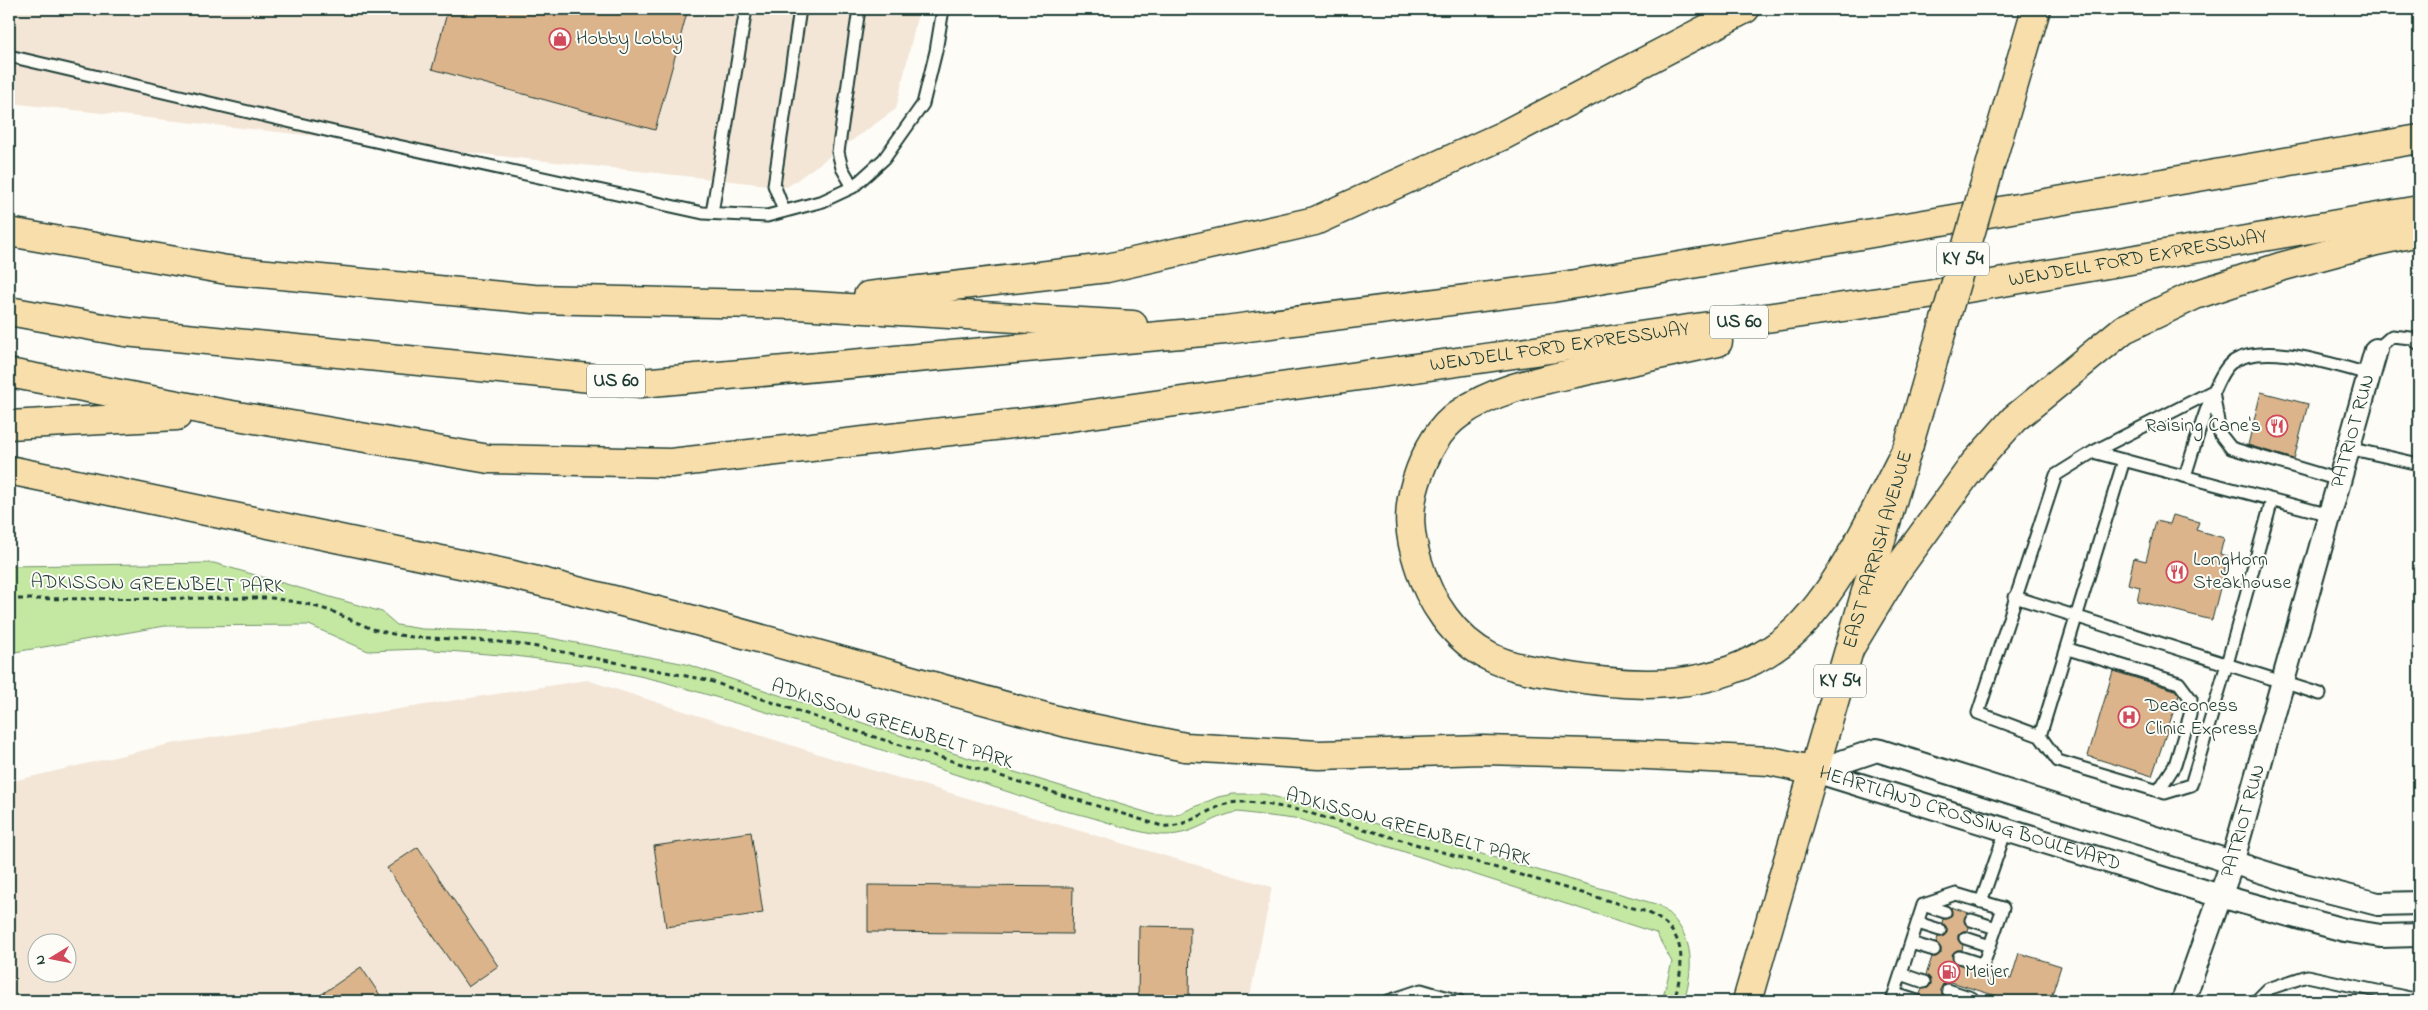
<svg xmlns="http://www.w3.org/2000/svg" width="2428" height="1010" viewBox="0 0 2428 1010" font-family="'Indie Flower',sans-serif">
<rect width="100%" height="100%" fill="#fdfcf7"/>
<filter id="ink" filterUnits="userSpaceOnUse"><feTurbulence type="fractalNoise" baseFrequency=".02" numOctaves="2"/><feDisplacementMap in="SourceGraphic" scale="10" xChannelSelector="R" yChannelSelector="G"/><feConvolveMatrix kernelMatrix="1 2 1 2 8 2 1 2 1" color-interpolation-filters="sRGB"/></filter>
<g filter="url(#ink)">
<path fill="#f3e6d7" fill-rule="evenodd" d="M9,9H919L896,109L787,187L9,103Z
M587,680L844,762L1272,887L1249,1001H9V782L170,744ZM38,942H68V972H38Z"/>
<path fill="#c4e8a2" stroke="#72926b" d="M214,563L382,612L397,625L422,629L492,631L540,636L686,664L956,754L1155,815H1176L1218,797L1233,794H1264L1360,819L1659,905C1694,932 1695,962 1684,1001H1662L1672,962L1656,933L1349,834L1302,820L1238,812C1216,815 1199,831 1177,834C1147,840 1100,817 1069,812L776,715L661,681L600,667L515,656L420,649L368,651L309,625L165,626L9,653V566Z"/>
<path fill="#dbb48c" stroke="#1f3d34" d="M448,9H688L655,130L432,69Z
M2261,392L2308,404L2294,459L2248,445Z
M2173,515L2199,522L2196,530L2224,538L2220,554L2228,556L2212,620L2137,601L2140,587L2128,584L2134,558L2146,561L2156,521L2170,524Z
M2113,671L2175,690L2179,695L2152,776L2088,756Z
M751,832L763,913L666,927L654,846Z
M418,847L498,966L468,987L387,868Z
M868,885L1073,887L1072,934L868,932Z
M1951,907L1969,913L1964,921L1969,927L1968,931H1963L1958,935V940L1963,945L1962,950H1957L1952,954L1954,962L1974,970L1976,976L1982,978L1989,972L2011,979L2019,953L2061,966L2050,1001H2013L1951,982L1943,984L1941,988L1942,995L1946,997L1945,1001H1924L1920,994L1922,989L1928,988L1931,984L1930,978L1926,975L1932,957H1936L1941,953V948L1936,943L1938,937H1942L1947,933V928L1942,923L1943,919H1947L1952,915Z
M1139,926L1190,927L1189,1001H1138Z
M361,967L384,1001H312Z"/>
<g fill="none" stroke-linecap="round" stroke-linejoin="round">
<g stroke="#1f3d34" stroke-width="15">
<path id="service" d="M9,56L334,132L703,213L767,216L823,201L853,187L884,159L923,104L936,51L943,9
M853,187L842,168L838,152L859,9
M784,211L774,185L800,9
M712,213L746,9
M2376,350L2392,336L2411,338L2419,344
M2348,448L2419,464
M2093,452L2330,515
M2185,476C2193,452 2213,377 2231,363C2264,340 2333,365 2369,374
M2272,500L2227,664L2191,785L2165,793L2058,761L2040,736L1978,713L2056,475L2093,452L2213,391L2220,434L2231,448L2339,480
M2015,597L2320,694
M2068,649L2179,683L2191,699L2190,715L2175,765L2159,790
M2040,736L2124,460
M1981,902L2006,830
M1923,905L1945,912
M1971,920L1996,928
M1918,923L1940,930
M1965,938L1990,946
M1911,943L1934,950
M1959,957L1984,965
M1901,974L1924,982
M1948,990L1972,998
M1895,994L1917,1001
M1388,1001L1421,990L1459,1001
M1892,1001L1923,905L1956,894L2003,908L1981,971
M2256,1001L2268,989L2307,976L2419,1000"/>
</g>
<g stroke="#1f3d34" stroke-width="26">
<g id="minor">
<path d="M1815,771L1877,750L2304,885L2378,904L2419,903"/>
<path id="s1" d="M1815,771L2220,896L2344,930L2381,936L2419,935"/>
<path id="s2" d="M2183,1001L2232,863L2376,350"/>
</g>
</g>
<g stroke="#1f3d34" stroke-width="31">
<g id="primary">
<path d="M1993,156L2036,9"/>
<path id="s3" d="M1747,1001L1933,361"/>
</g>
</g>
<g stroke="#1f3d34" stroke-width="31">
<g id="motorway">
<path d="M9,232L227,270L534,299L798,305L1133,325"/>
<path d="M868,296L1107,268L1315,221L1504,135L1745,9"/>
<path d="M9,311L125,332L641,383L1225,330L1552,288L2419,139"/>
<path d="M1718,342C1675,351 1632,361 1589,370C1544,380 1497,387 1459,414C1436,430 1424,457 1416,482C1407,511 1409,535 1418,563C1429,601 1454,639 1490,657C1512,668 1536,671 1559,675C1637,689 1715,692 1781,643C1836,602 1877,505 1909,445"/>
<path id="s4" d="M9,373L220,413L489,459L671,463L1056,419L1928,295L2419,210"/>
<path d="M9,425L177,416"/>
<path d="M9,470L513,575L686,618L1067,723L1185,747L1319,755L1483,750L1627,754L1770,761L1815,771"/>
<path d="M1851,646L1897,570L1974,464L2014,419L2124,329L2195,295L2280,267L2376,241L2419,232"/>
</g>
</g>
<path stroke="#1f3d34" stroke-width="3" stroke-dasharray="5 4" stroke-linecap="butt" d="M9,599L272,598L307,604L331,611L372,629L393,634L412,637L491,641L532,646L707,680L868,735L1162,826C1186,828 1204,811 1226,804C1245,798 1279,807 1299,810L1647,912C1689,932 1684,963 1674,1001"/>
<use href="#service" stroke="#fdfcf7" stroke-width="11"/>
<use href="#minor" stroke="#fdfcf7" stroke-width="22"/>
<use href="#primary" stroke="#f8deab" stroke-width="28"/>
<use href="#motorway" stroke="#f8deab" stroke-width="28"/>
<g stroke="#1f3d34" stroke-width="31" stroke-linecap="butt">
<path id="primary-bridge" d="M1933,361L1993,156"/>
</g>
<use href="#primary-bridge" stroke="#f8deab" stroke-width="28"/>
</g>
</g>
<defs>
<g id="shop-ring" transform="scale(1.125)"><circle r="9.5" fill="#fdfcf7" stroke="#d1495b" stroke-width="1.5"/><path d="M-5-2.5h2.3a2.7 3.5 0 0 1 5.4 0H5L5.5 6h-11ZM-1.5-2.5h3a1.5 2.3 0 0 0-3 0Z" fill="#d1495b"/></g>
<g id="restaurant-ring" transform="scale(1.125)"><circle r="9.5" fill="#fdfcf7" stroke="#d1495b" stroke-width="1.5"/><path d="M-5-6h1v4h1v-4h1v4h1v-4h1v5L-1.5 .5V6h-2V.5L-5-1ZM5-6V6H3V1.5H1.5Q1.5-4 5-6Z" fill="#d1495b"/></g>
<g id="hospital-ring" transform="scale(1.125)"><circle r="9.5" fill="#fdfcf7" stroke="#d1495b" stroke-width="1.5"/><path d="M-5-5h3v3.5h4V-5h3V5h-3V1.5h-4V5h-3Z" fill="#d1495b"/></g>
<g id="fuel-ring" transform="scale(1.125)"><circle r="9.5" fill="#fdfcf7" stroke="#d1495b" stroke-width="1.5"/><path d="M-5.5-6h7V0h2V4h1.3V-2.5L3-4.5l.8-.8L6-3V5H2.5V1h-1V6h-7ZM-4.2-4.7v3.2H.2V-4.7Z" fill="#d1495b"/></g>
</defs>
<g fill-rule="evenodd">
<use href="#shop-ring" x="560" y="39"/>
<use href="#restaurant-ring" x="2277" y="426"/>
<use href="#restaurant-ring" x="2177" y="572"/>
<use href="#hospital-ring" x="2129" y="717"/>
<use href="#fuel-ring" x="1949" y="972"/>
</g>
<g text-anchor="middle" dominant-baseline="central" stroke-width="4" stroke-linejoin="round" paint-order="stroke">
<g fill="#fdfcf7" stroke="#62766e" stroke-width="1">
<rect x="1937" y="242.5" width="52" height="33" rx="4"/>
<rect x="1710" y="305.5" width="58" height="33" rx="4"/>
<rect x="587" y="364.5" width="58" height="33" rx="4"/>
<rect x="1814" y="664.5" width="52" height="33" rx="4"/>
</g>
<g font-size="19" font-weight="bold" fill="#1f3d34">
<text x="1963" y="259">KY 54</text>
<text x="1739" y="322">US 60</text>
<text x="616" y="381">US 60</text>
<text x="1840" y="681">KY 54</text>
</g>
<g font-size="20" fill="#1f3d34" stroke="#fdfcf7" text-anchor="start">
<text x="576" y="39">Hobby Lobby</text>
<text x="2261" y="426" text-anchor="end">Raising Cane's</text>
<text x="2193" y="560">LongHorn<tspan x="2193" dy="23">Steakhouse</tspan></text>
<text x="2145" y="706">Deaconess<tspan x="2145" dy="23">Clinic Express</tspan></text>
<text x="1965" y="972">Meijer</text>
</g>
<g font-size="20" fill="#1f3d34" stroke="#fdfcf7">
<text stroke="none"><textPath href="#s4" startOffset="2151">WENDELL FORD EXPRESSWAY</textPath></text>
<text stroke="none"><textPath href="#s4" startOffset="1566">WENDELL FORD EXPRESSWAY</textPath></text>
<text stroke="none"><textPath href="#s2" startOffset="595">PATRIOT RUN</textPath></text>
<text stroke="none"><textPath href="#s3" startOffset="470">EAST PARRISH AVENUE</textPath></text>
<text transform="translate(157 585) rotate(1)">ADKISSON GREENBELT PARK</text>
<text transform="translate(892 725) rotate(18)">ADKISSON GREENBELT PARK</text>
<text stroke="none"><textPath href="#s1" startOffset="162">HEARTLAND CROSSING BOULEVARD</textPath></text>
<text stroke="none"><textPath href="#s2" startOffset="190">PATRIOT RUN</textPath></text>
<text transform="translate(1408 828) rotate(15)">ADKISSON GREENBELT PARK</text>
</g>
</g>
<rect width="2428" height="1010" fill="none" stroke="#fdfcf7" stroke-width="30"/>
<rect x="15" y="15" width="2398" height="980" fill="none" stroke="#1f3d34" stroke-width="2" filter="url(#ink)"/>
<g transform="translate(52 958) rotate(260)"><circle r="24" fill="#fdfcf7" stroke="#a4b0a9"/>
<path d="M0-4L9 19L0 12L-9 19Z" fill="#d1495b"/>
<text y="-8" font-size="14" font-weight="bold" text-anchor="middle" fill="#1f3d34">N</text>
</g>
</svg>
